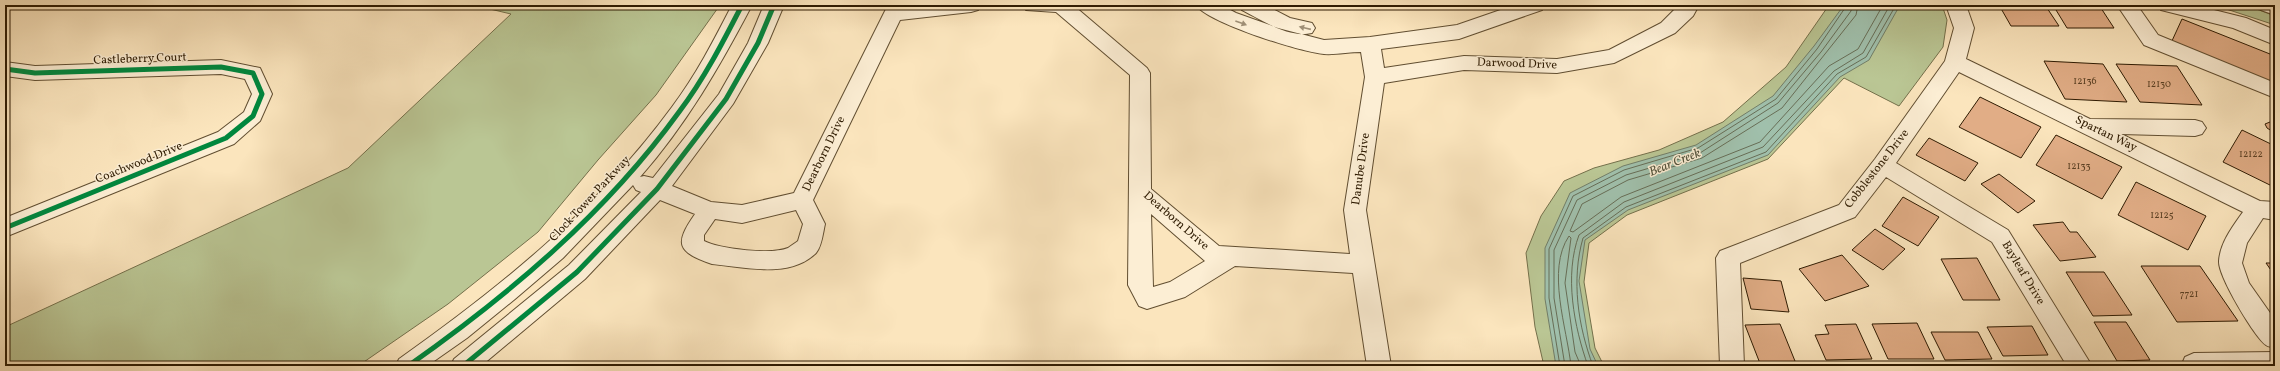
<svg xmlns="http://www.w3.org/2000/svg" width="2280" height="371" viewBox="0 0 2280 371" font-family="Vollkorn,serif">
<rect width="100%" height="100%" fill="#fbe5bd"/>
<filter id="stains"><feTurbulence type="fractalNoise" baseFrequency=".005" numOctaves="4"/><feColorMatrix values="0 0 0 0 .2 0 0 0 0 .09 0 0 0 0 .02 0 0 0 .5 -.17"/></filter>
<radialGradient id="worn" r=".72"><stop offset=".6" stop-color="#630" stop-opacity="0"/><stop offset="1" stop-color="#630" stop-opacity=".3"/></radialGradient>
<path fill="#bac694" stroke="#74704b" d="M473,5H720L656,95L598,160L538,232L448,304L358,366H5V327L348,168L511,14Z
M1829,5H1942L1947,20L1943,47L1899,106L1844,78L1768,159L1627,215L1589,243L1584,282L1595,348L1604,366H1544L1535,327L1526,253L1541,216L1564,181L1594,168L1659,150L1723,122L1786,67Z
M2214,5H2246L2275,16V25Z"/>
<path fill="#a0c0ac" stroke="#727e68" d="M1844,5H1900L1869,60L1840,77L1768,155L1628,210L1585,240L1579,281L1590,349L1598,366H1556L1545,299V248L1570,193L1623,166L1696,145L1773,96L1814,46Z"/>
<g fill="none" stroke-linecap="round" stroke-linejoin="round">
<path stroke="#676e57" stroke-width="1" d="M1858,5L1856,15L1782,108L1702,158L1628,180L1582,204L1570,231L1573,232L1621,197L1760,142L1829,66L1858,49L1883,5
M1560,366L1549,298V249L1573,196L1624,170L1698,148L1776,99L1817,49L1847,5
M1565,366L1554,298V250L1577,200L1626,175L1700,153L1778,103L1821,52L1851,11L1852,5
M1571,366C1567,328 1546,270 1569,236L1571,238L1565,283L1575,352L1581,366
M1588,366C1574,327 1564,275 1579,235L1624,202L1763,147L1834,71L1863,53L1890,5
M1593,366C1578,326 1571,280 1583,238L1626,207L1766,152L1837,74L1866,57L1896,5"/>
</g>
<path fill="#e1ad86" stroke="#2e1b02" d="M1999,5H2045L2059,26H2011Z
M2053,5H2099L2114,28H2067Z
M2182,19L2275,56V86L2171,43Z
M2044,61L2103,64L2127,102L2065,99Z
M2116,64L2177,66L2202,105L2140,102Z
M1980,97L2041,127L2021,158L1959,127Z
M2270,122L2275,124V133L2267,128L2265,124Z
M2242,130L2275,146L2274,187L2223,162Z
M2056,135L2122,167L2102,199L2036,165Z
M1929,138L1978,163L1965,181L1916,155Z
M1999,174L2035,201L2018,213L1981,184Z
M2136,182L2206,216L2188,250L2118,215Z
M1903,197L1939,217L1918,246L1882,226Z
M2063,222L2070,232H2077L2096,257L2060,261L2033,225Z
M1875,229L1905,249L1883,270L1852,250Z
M1842,255L1869,286L1825,301L1799,269Z
M1977,258L2000,300H1963L1941,259Z
M2266,263H2275V276Z
M2141,266H2200L2238,321L2177,322Z
M2066,272H2104L2132,315L2093,316Z
M1743,278L1781,281L1789,312L1751,309Z
M2094,322H2126L2150,360L2117,361Z
M1917,323L1934,359H1888L1872,324Z
M1780,324L1797,366H1761L1745,325Z
M1856,324L1872,359L1826,360L1815,335L1829,334L1825,325Z
M2032,326L2048,355L2003,356L1987,327Z
M1931,332H1978L1992,359L1945,360Z"/>
<g fill="none" stroke-linecap="round" stroke-linejoin="round">
<g stroke="#614e31" stroke-width="2">
<path id="minor" d="M732,5H752C720,66 686,125 640,177L644,176L653,178L719,94L748,43L764,5H784L768,43L733,104L672,186L711,202L742,205L794,193L886,9L914,5H981L978,10L971,12L900,20L813,200L825,224C823,232 822,246 816,253C790,279 744,267 712,264C677,252 674,244 695,214L660,200L585,279L481,366H451L454,359L569,265L641,192L636,190L633,185L563,258L515,299L467,338L427,366H396L399,359C501,287 598,208 672,107C696,75 714,40 732,5ZM796,210L803,224L798,241C795,243 791,246 788,248C771,255 720,249 704,241V235L715,219L742,223Z
M1023,5H1073L1147,68L1150,73L1151,189L1219,246L1350,254L1344,210L1365,77L1361,52C1349,52 1336,55 1324,54C1301,52 1208,23 1196,5H1221L1236,13L1278,28L1324,40L1370,37L1457,25L1515,5H1545L1542,10L1459,39L1381,49L1384,68L1464,56L1557,59L1609,50L1661,23L1679,5H1699L1693,16L1675,33L1614,63L1557,73L1464,70L1384,83L1366,210L1391,366H1367L1353,273L1235,266L1185,297L1147,309L1139,306L1128,285L1130,75L1056,12L1026,10ZM1151,214L1205,261L1170,282L1153,287Z
M1239,5H1265L1290,18L1312,23L1315,28L1312,33C1289,39 1262,20 1242,10Z
M1946,5H1966L1974,28L1966,59L2090,119L2195,120L2202,122L2206,128L2202,134L2195,136L2121,134L2260,201L2275,202V220L2263,218L2247,243L2242,263L2249,283L2275,320V348C2273,347 2268,347 2266,345C2254,336 2218,276 2219,261C2220,243 2233,226 2243,212L1959,72L1896,163L2008,230L2092,366H2067L1992,242L1886,177L1855,217L1740,263L1744,366H1720L1716,258L1720,251L1839,205L1875,159L1945,61L1954,28Z
M2117,5H2137L2158,35L2275,83V98L2144,45Z
M2158,5H2194L2246,18L2275,30V45L2233,28L2161,10Z
M2258,5H2275V15L2261,10Z
M221,60L260,68L272,94L260,121L234,144L5,237V218L218,132L244,112L252,94L245,79L221,74L35,80L5,76V62L35,66Z
M2275,352V366H2183L2182,364L2185,357L2194,353Z"/>
</g>
<use href="#minor" fill="#fceed4" fill-rule="evenodd"/>
<g stroke="#fceed4" stroke-width="8">
<path id="cycleway" d="M5,69L35,73L221,67L253,73L262,94L253,116L226,138L5,228
M408,366C510,294 605,214 679,112C704,79 723,42 742,5
M463,366L577,272L657,189L726,99L758,43L774,5"/>
</g>
<use href="#cycleway" stroke="#00873e" stroke-width="5"/>
</g>
<defs><path id="oneway-solid" d="M-6-.8H1V-3.2L6.5 0L1 3.2V.8H-6Z"/></defs>
<g fill="#9f8f76">
<use href="#oneway-solid" transform="translate(1241 23) rotate(20)"/>
<use href="#oneway-solid" transform="translate(1305 28) rotate(-167)"/>
</g>
<g text-anchor="middle" dominant-baseline="central" stroke-width="3" stroke-linejoin="round" paint-order="stroke">
<g font-size="10" fill="#5b4023">
<text x="2085" y="81">12136</text>
<text x="2159" y="84">12130</text>
<text x="2251" y="154">12122</text>
<text x="2079" y="166">12133</text>
<text x="2162" y="215">12125</text>
<text x="2189" y="294">7721</text>
</g>
<g font-size="12" fill="#2e1b02" stroke="#fceed4">
<text transform="translate(140 59) rotate(-2)">Castleberry Court</text>
<text transform="translate(1517 64) rotate(2)">Darwood Drive</text>
<text transform="translate(2106 134) rotate(26)">Spartan Way</text>
<text transform="translate(824 154) rotate(-64)">Dearborn Drive</text>
<text transform="translate(139 163) rotate(-22)">Coachwood Drive</text>
<text transform="translate(1361 169) rotate(-82)">Danube Drive</text>
<text transform="translate(1877 169) rotate(-52)">Cobblestone Drive</text>
<text transform="translate(590 199) rotate(-47)">Clock Tower Parkway</text>
<text transform="translate(1176 221) rotate(41)">Dearborn Drive</text>
<text transform="translate(2023 273) rotate(59)">Bayleaf Drive</text>
</g>
<g font-size="13" font-style="italic" fill="#56553e" stroke="#fceed4">
<text transform="translate(1675 163) rotate(-22)">Bear Creek</text>
</g>
</g>
<rect width="2280" height="371" fill="none" stroke="#fbe5bd" stroke-width="20"/>
<rect x="6" y="6" width="2268" height="359" fill="none" stroke="#2e1b02" stroke-width="2"/>
<rect x="10" y="10" width="2260" height="351" fill="none" stroke="#2e1b02"/>
<rect width="100%" height="100%" filter="url(#stains)"/>
<rect width="100%" height="100%" fill="url(#worn)"/>
</svg>
